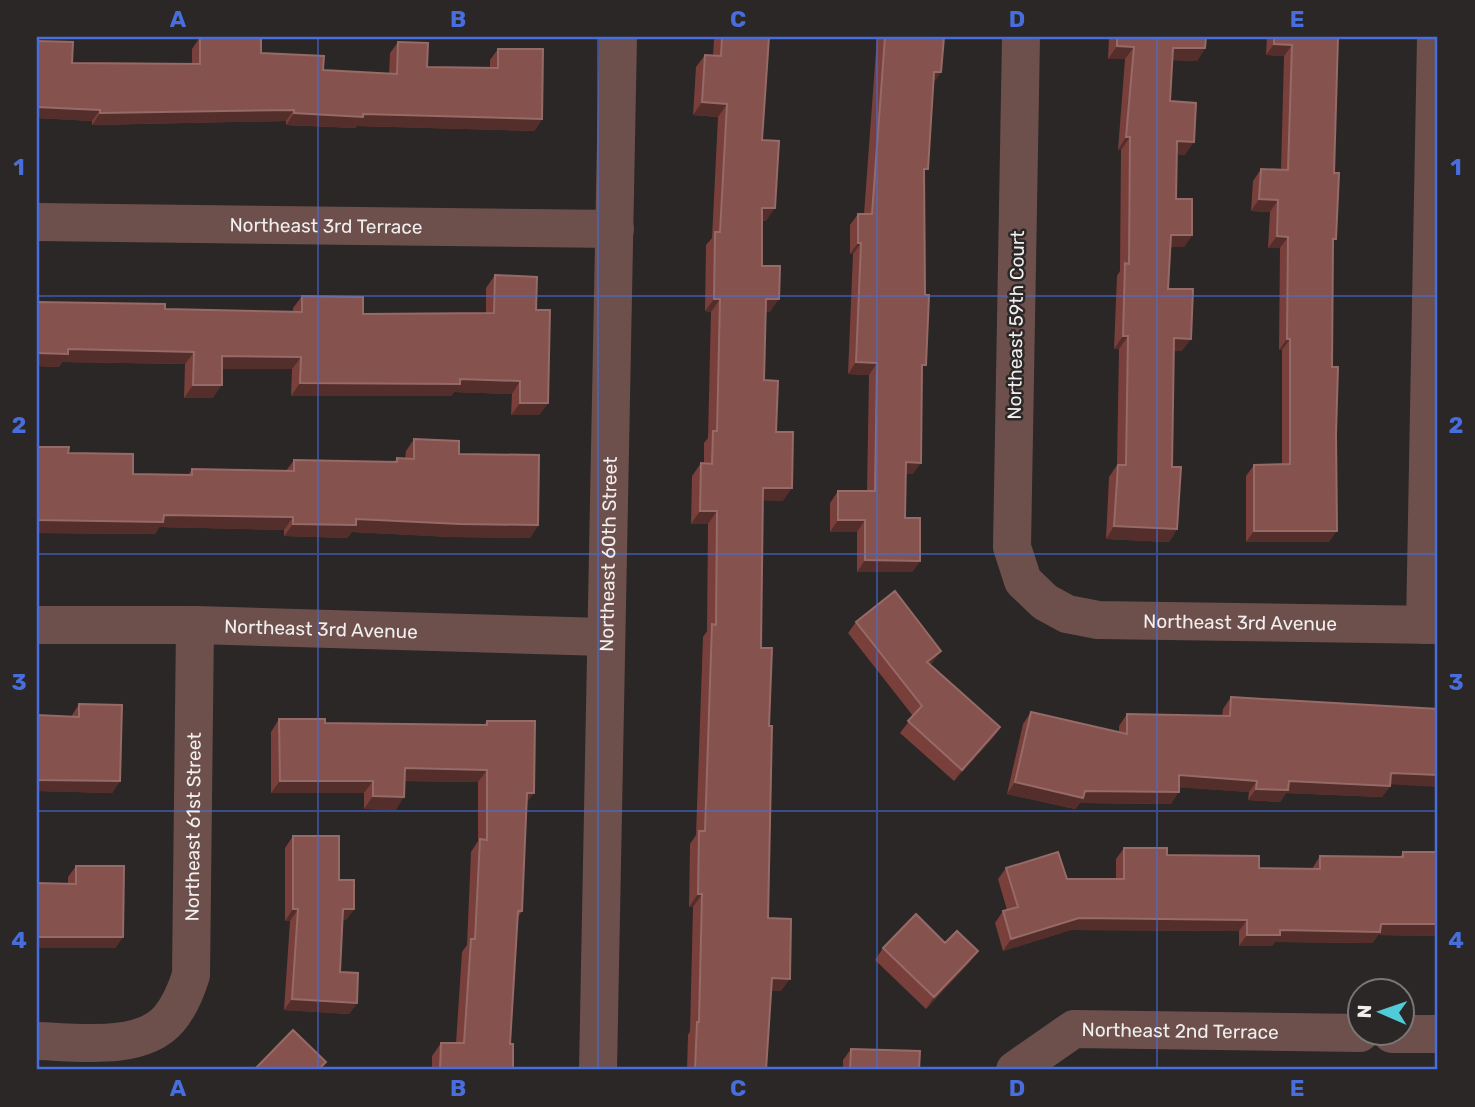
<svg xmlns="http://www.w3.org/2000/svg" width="1475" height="1107" viewBox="0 0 1475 1107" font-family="Rubik,sans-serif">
<rect width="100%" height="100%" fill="#2a2726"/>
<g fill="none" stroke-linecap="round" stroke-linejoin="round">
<g stroke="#6d504c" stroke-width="38">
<path id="s1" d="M1021,37L1012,547L1023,581L1045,602L1067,614L1098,620L1438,625"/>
<path id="s2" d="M37,222L615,229"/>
<path id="s3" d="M37,625H195L605,637"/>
<path d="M1425,625L1436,37"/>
<path d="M1392,1034H1438"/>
<path id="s4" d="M37,1041C76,1042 141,1052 169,1019C180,1006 186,991 191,975L195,625"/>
<path id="s5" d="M598,1070L618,37"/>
<path id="s6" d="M1015,1070L1074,1029L1360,1033"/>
</g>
</g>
<path fill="#793f3b" d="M200,37L261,53L323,70L389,74L390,53L398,42L427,67L490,68V60L498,49L542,119L534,131L357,126L355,128L286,125V121L92,125V121L37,118V41L72,63L192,64V49Z
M716,37H769L762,140L766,221H762V266L770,312H766L764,380L776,432L783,501L763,500L761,648L769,726L768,918L781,991H771L766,1070H687L688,1035L690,1031L693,907H689L690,844L696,835L703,637L707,631L708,524H691L692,476L701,463H704V443L708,438L711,312L705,311L706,245L712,238L718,117L693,115L696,67L705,55H713L714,40Z
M877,37H944L934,83L924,176L922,372L913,474H906L905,518L920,561L912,572H857V532H830V503L838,491H867L869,375L848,374L853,254H850V225L858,214H864Z
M1109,37H1206L1205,48L1197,61L1172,60L1170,101L1185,155L1177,154L1176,199L1192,235L1184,247H1170L1168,289L1182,351H1174L1172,467L1177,529L1169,542L1106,539L1109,477L1117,465L1119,349H1114L1117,276L1120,271L1121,150H1118L1125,59H1108Z
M1267,37H1338L1334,173L1329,542H1246V476L1254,465L1282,464V350H1279L1280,248H1268L1270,212L1251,211L1253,181L1261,169L1281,170L1284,56L1266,55Z
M495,275L536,310L548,403L539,415H511L512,394L454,392L451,396H291L292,369H222L213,398H184L185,364L62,362L59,367L37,366L165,309L293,312V308L302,296L363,314L486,313V288Z
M414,439L459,454L538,525L530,538L452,537L352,532L347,538L284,536V530L159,527L155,534L37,533V447L68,453L133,474L188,475L192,469L286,471L294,460L394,462L397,458L405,459L406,451Z
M856,622L933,662L930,665L1000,727L992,739L954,781L900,733L913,716L848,633Z
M1231,697L1390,784V786L1382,797L1286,793L1280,802L1248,800L1249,792L1179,787L1171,804L1080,803L1075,809L1007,794L1023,724L1031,712L1119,733V726L1127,714L1222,716L1223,709Z
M79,704L120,781L112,793L37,791V715L71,717Z
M279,719L325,723L484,725L487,721L527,803L522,911L518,917L510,1044L513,1070H432V1056L441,1043H456L462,952L467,945L471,852L478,841V782L405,781L396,810L364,809V793H271V732Z
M293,836L339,880L354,909L346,920H343L340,972L357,1003L349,1014L284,1010L290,921H285V848Z
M1124,848L1259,868L1312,869L1320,856L1400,857L1403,852H1438V936L1378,935L1372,943L1275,942L1272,946H1239V931L1071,930L1003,951L995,923L1003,911L1007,910L998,879L1006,868L1067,879H1116V859Z
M76,866L123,937L115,948L68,884V877Z
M945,943L970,962L926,1009L875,960L883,948Z
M851,1049L919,1070H843V1060Z"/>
<path fill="#542e2a" d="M1274,44L1292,45L1284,56L1266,55Z
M1117,46L1134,47L1125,59H1108Z
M1173,48H1205L1197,61L1164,60Z
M934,72H941L933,84Z
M702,102L727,104L718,117L693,115Z
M37,107L100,110L92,121L37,118Z
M294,110L286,121L92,125L100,113Z
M294,113L363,114L542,119L534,131L357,126L355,128L286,125Z
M1126,137H1130L1121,150H1118Z
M1177,141L1194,142L1185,155L1168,153Z
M1259,199L1278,200L1270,212L1251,211Z
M762,208H775L766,221L753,220Z
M1171,235H1192L1184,247H1162Z
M1277,236L1288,237L1280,248H1268Z
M858,243H861L853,254H850Z
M714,299H720L711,312L705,311Z
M766,299H779L770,312H757Z
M1123,336H1128L1119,349H1114Z
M1174,338L1191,339L1182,351H1165Z
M1287,339H1290L1282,350H1279Z
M68,349L194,352L185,364L62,362L59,367L37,366V353Z
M222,356L301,357L292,369H213Z
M856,362L877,363L869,375L848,374Z
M460,379L520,381L512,394L454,392L451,396H291L300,383Z
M193,385H222L213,398H184Z
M520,403H548L539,415H511Z
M906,462L921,463L913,474H898Z
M763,488H792L783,501L754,500Z
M700,511H717L708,524H691Z
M164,515L293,517L284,530L159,527L155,534L37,533V520Z
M356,519L538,525L530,538L452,537L352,532L347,538L284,536L293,524Z
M838,520H865L857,532H830Z
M1114,526L1177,529L1169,542L1106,539Z
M1254,531H1337L1329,542H1246Z
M865,560L920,561L912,572H857Z
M941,651L933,662L919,674L927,662Z
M1000,727L992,739L954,781L962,770Z
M405,768L487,770L478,782L396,781Z
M1391,773L1438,775V787L1383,784Z
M1179,775L1257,781L1249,792L1171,787Z
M37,780L120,781L112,793L37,791Z
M280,781H373L364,793H271Z
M1289,781L1390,786L1382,797L1286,793L1280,802L1248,800L1256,789Z
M1015,782L1179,792L1171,804L1080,803L1075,809L1007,794Z
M527,793H534L525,805Z
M373,796L404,797L396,810L364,809Z
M698,894H702L693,907H689Z
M293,909H298L290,921H285Z
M343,909H354L346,920H335Z
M1079,918L1247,920L1239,931L1071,930L1003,951L1011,939Z
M1381,924H1438V936L1378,935L1372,943L1275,942L1272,946H1239L1247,935L1280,930Z
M37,937H123L115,948H37Z
M978,951L970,962L926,1009L934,997Z
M772,978L790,979L781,991H763Z
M292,999L357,1003L349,1014L284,1010Z"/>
<path fill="#86524e" stroke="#966a67" stroke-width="2" d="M200,37H261V53L324,56L323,70L397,74L398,42L428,43L427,67L498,68V49H543L542,119L363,114V117L294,113V110L100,113V110L37,107V41L73,42L72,63L200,64Z
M722,37H769L762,140L779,141L775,208H762V266H780L779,299H766L764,380L778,381L776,432H793L792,488H763L761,648H772L769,726H772L768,918L791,919L790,979L772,978L766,1070H695L697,1022H699L702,894H698L699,831H705L712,624L716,625L717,511H700L701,463L712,464L713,431H717L720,299H714L715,232H720L727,104L702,102L705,55L721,56Z
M885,37H944L941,72H934L928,169H924L925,295H929L926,365H922L921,463L906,462L905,518H920V561L865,560V520H838V491H875L877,363L856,362L861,243H858V214H872Z
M1117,37H1206L1205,48H1173L1170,101L1196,103L1194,142L1177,141L1176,199H1192V235H1171L1168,289H1193L1191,339L1174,338L1172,467H1181L1177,529L1114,526L1118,465H1126L1128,336H1123L1125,263L1129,264L1130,137H1126L1134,47L1117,46Z
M1274,37H1338L1334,173H1339L1336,239H1333L1332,367H1338L1336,434L1337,531H1254V465L1290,464V339H1287L1288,237L1277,236L1278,200L1259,199L1261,169L1288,170L1292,45L1274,44Z
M495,275L537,277L536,310H550L548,403H520V381L460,379V384L300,383L301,357L222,356V385H193L194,352L68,349V354L37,353V302L165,304V309L302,312V296L363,297V314L494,313Z
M414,439L459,441V454L539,455L538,525L460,524L356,519V525L293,524V517L164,515L163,522L37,520V447H69L68,453L133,454V474L192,475V469L294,471V460L397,462V458L414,459Z
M895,591L941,651L927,662L1000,727L962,770L908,721L922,706L856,622Z
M1231,697L1438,709V775L1391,773L1390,786L1289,781L1288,790L1256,789L1257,781L1179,775V792L1085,791L1083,798L1015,782L1031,712L1127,734V714L1230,716Z
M79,704L122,705L120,781L37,780V715L79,717Z
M279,719H325V723L487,725V721H535L534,793H527L522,911H518L510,1044H513V1070H440L441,1043H464L471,939H475L480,839L487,840V770L405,768L404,797L373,796V781H280Z
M293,836H339V880H354V909H343L340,972L358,973L357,1003L292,999L298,909H293Z
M1124,848H1167V855L1259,856V868L1320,869V856L1403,857V852H1438V924H1381L1380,932L1280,930V935H1247V920L1079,918L1011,939L1003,911L1018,907L1006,868L1058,852L1067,879H1124Z
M76,866H124L123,937H37V883L76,884Z
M916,914L945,943L957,931L978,951L934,997L883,948Z
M293,1030L326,1062L318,1070H254Z
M851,1049L920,1051L919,1070H850Z"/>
<path fill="none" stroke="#476edc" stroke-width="2" stroke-opacity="0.55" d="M318,37V1070M598,37V1070M877,37V1070M1157,37V1070M37,296H1438M37,554H1438M37,811H1438"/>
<g text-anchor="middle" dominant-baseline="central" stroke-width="5" stroke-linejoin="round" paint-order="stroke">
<g font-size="19" fill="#f0eeee" stroke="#2a2726">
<text stroke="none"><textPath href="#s2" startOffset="289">Northeast 3rd Terrace</textPath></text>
<text transform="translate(1016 325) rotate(-89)">Northeast 59th Court</text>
<text stroke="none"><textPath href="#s5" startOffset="516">Northeast 60th Street</textPath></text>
<text stroke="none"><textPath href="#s1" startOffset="775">Northeast 3rd Avenue</textPath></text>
<text stroke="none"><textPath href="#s3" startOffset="284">Northeast 3rd Avenue</textPath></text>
<text stroke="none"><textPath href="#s4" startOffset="336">Northeast 61st Street</textPath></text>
<text stroke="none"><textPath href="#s6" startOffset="178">Northeast 2nd Terrace</textPath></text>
</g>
</g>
<rect width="1475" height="1107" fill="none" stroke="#2a2726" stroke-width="77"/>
<g transform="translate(1381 1012) rotate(272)"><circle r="33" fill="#2a2726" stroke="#797776" stroke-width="2"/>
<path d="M0-5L12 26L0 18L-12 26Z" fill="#52cbd9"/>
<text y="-10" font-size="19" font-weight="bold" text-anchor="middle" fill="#f0eeee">N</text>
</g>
<rect x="38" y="38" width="1398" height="1030" fill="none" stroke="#476edc" stroke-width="2.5"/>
<g font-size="23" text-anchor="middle" font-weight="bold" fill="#476edc">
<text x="178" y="27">A</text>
<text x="458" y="27">B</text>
<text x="738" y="27">C</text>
<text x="1017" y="27">D</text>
<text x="1297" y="27">E</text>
<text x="19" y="175">1</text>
<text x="1456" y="175">1</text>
<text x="19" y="433">2</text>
<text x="1456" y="433">2</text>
<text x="19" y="690">3</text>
<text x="1456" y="690">3</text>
<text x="19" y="948">4</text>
<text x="1456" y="948">4</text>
<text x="178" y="1096">A</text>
<text x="458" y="1096">B</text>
<text x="738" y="1096">C</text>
<text x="1017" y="1096">D</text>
<text x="1297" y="1096">E</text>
</g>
</svg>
